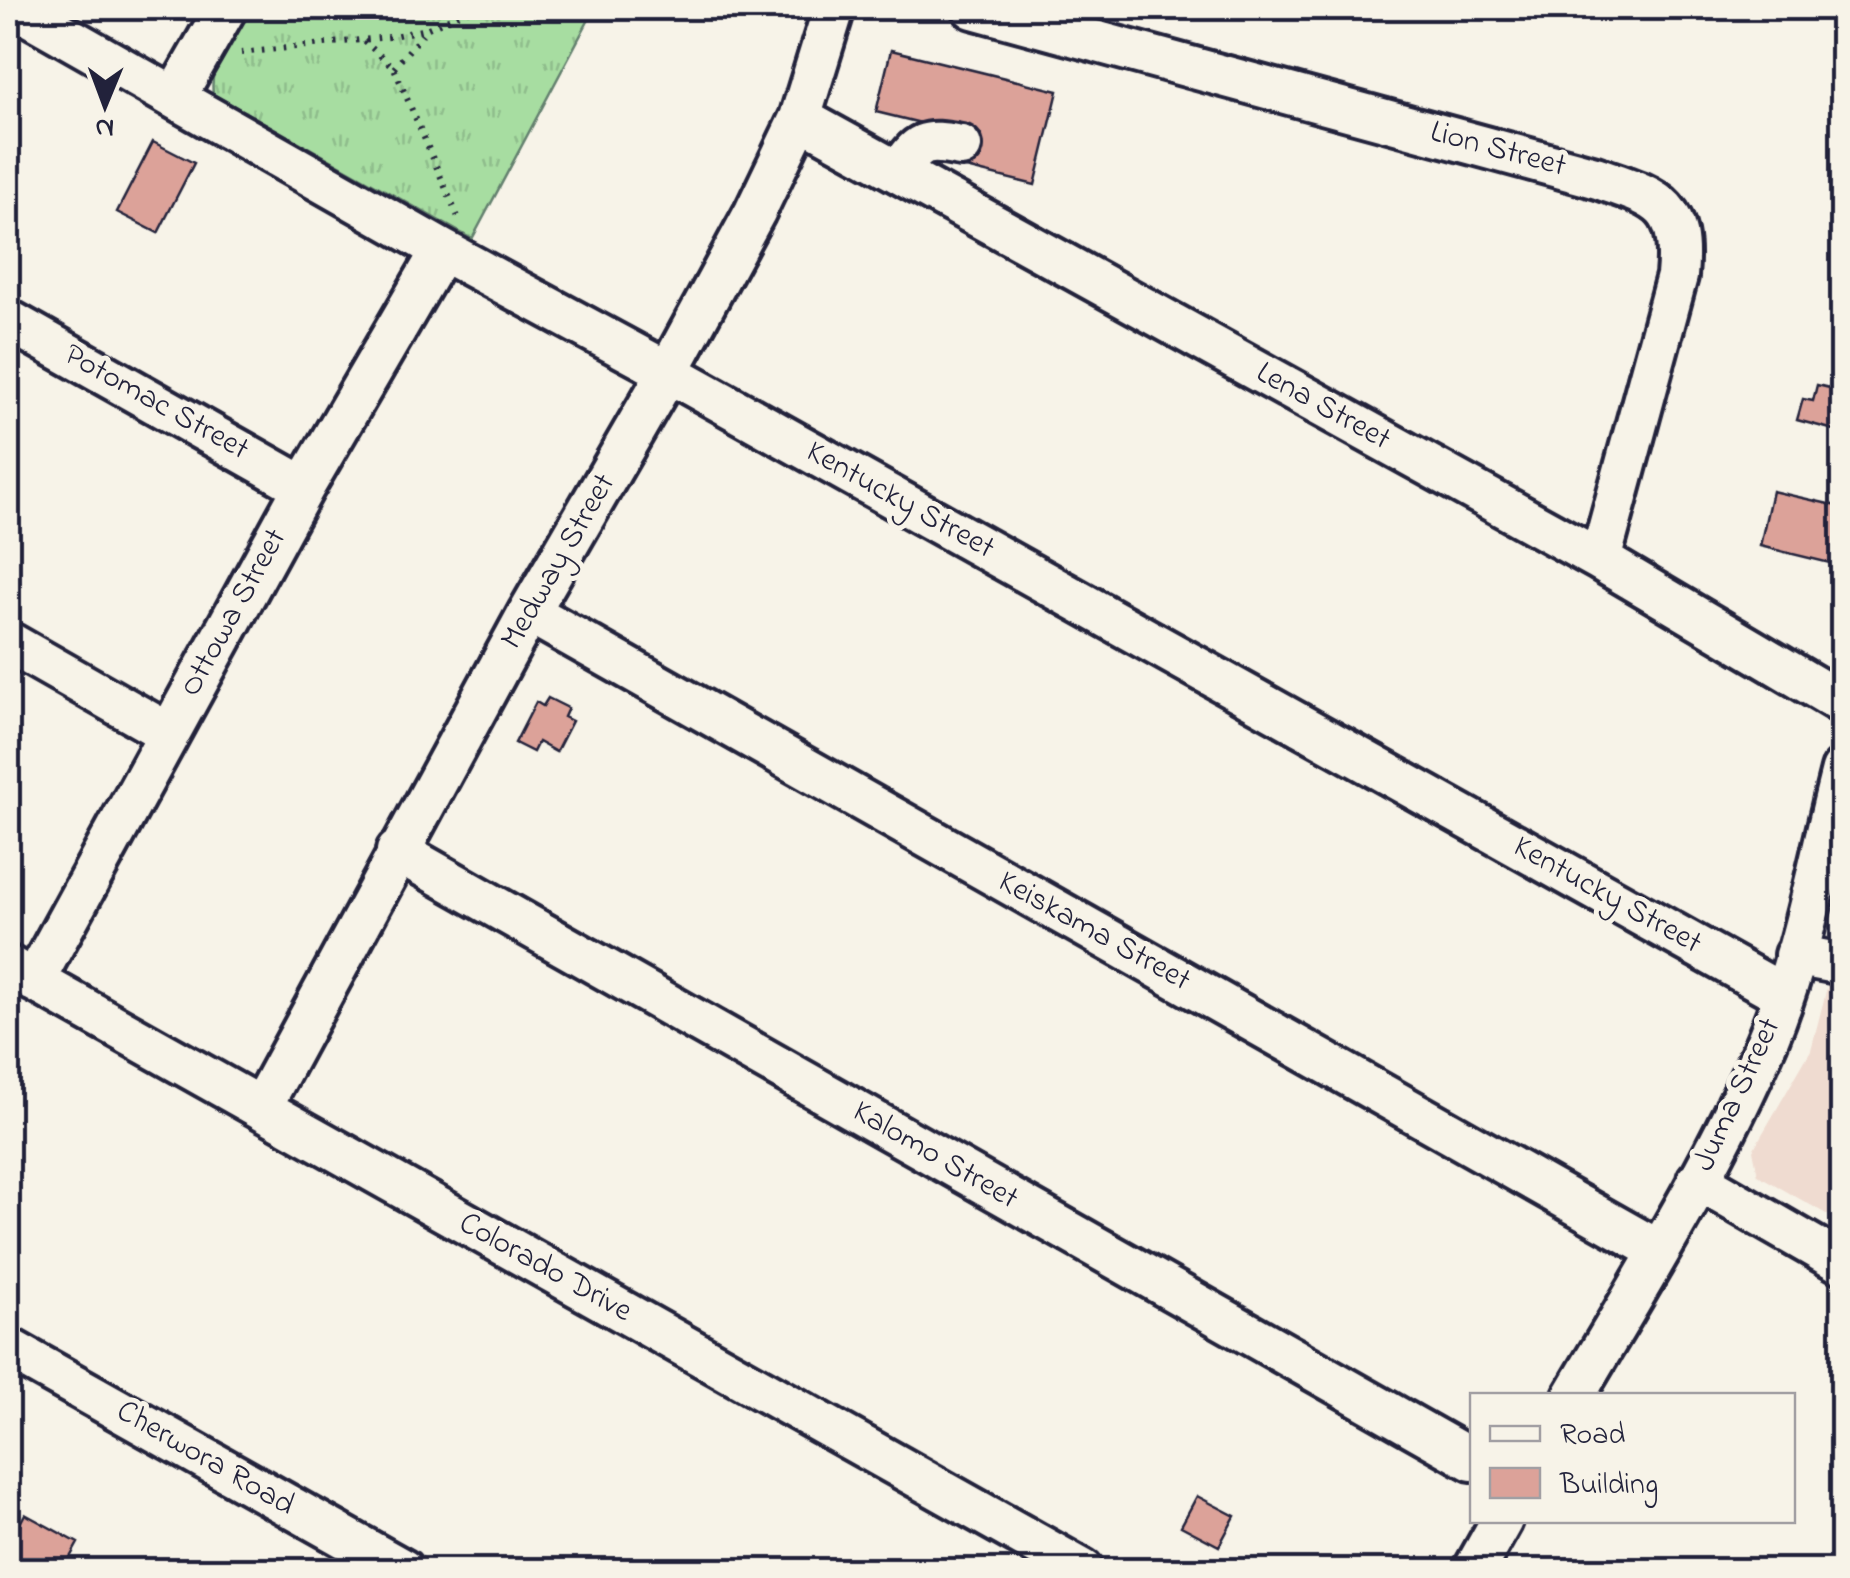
<svg xmlns="http://www.w3.org/2000/svg" width="1850" height="1578" viewBox="0 0 1850 1578" font-family="'Indie Flower',sans-serif">
<defs>
<pattern id="grass-tufts" width="24" height="20" patternUnits="userSpaceOnUse" patternTransform="scale(2.5)"><rect width="24" height="20" fill="#a7dda1"/><path d="M3 7l-1-3M5 7V3M7 7l1-3M15 17l-1-3M17 17v-4M19 17l1-3" fill="none" stroke="#8fbd8c"/></pattern>
</defs>
<rect width="100%" height="100%" fill="#f7f3e8"/>
<filter id="ink" filterUnits="userSpaceOnUse"><feTurbulence type="fractalNoise" baseFrequency=".01" numOctaves="2"/><feDisplacementMap in="SourceGraphic" scale="20" xChannelSelector="R" yChannelSelector="G"/><feConvolveMatrix kernelMatrix="1 2 1 2 8 2 1 2 1" color-interpolation-filters="sRGB"/></filter>
<g filter="url(#ink)">
<path fill="#efdbd0" d="M1842,929V1223L1758,1175L1753,1150L1811,1050Z"/>
<path fill="url(#grass-tufts)" stroke="#64806e" stroke-width="2.5" d="M244,8H595L472,239L213,94C209,62 229,35 244,8Z"/>
<path fill="#dca299" stroke="#22223b" stroke-width="2.5" d="M891,50L1058,91L1035,185L966,168L974,136L876,112Z
M153,142L194,163L158,233L117,212Z
M1817,385L1842,391V432L1797,420L1803,399L1813,401Z
M1772,491L1842,507V529L1834,564L1760,546Z
M548,698L568,708L564,717L572,721L556,752L538,742L533,752L515,743L536,702L543,706Z
M1197,1496L1235,1516L1219,1546L1181,1526Z
M25,1514L78,1543L63,1570H16L20,1562L8,1555V1546Z"/>
<g fill="none" stroke-linecap="round" stroke-linejoin="round">
<g stroke="#22223b" stroke-width="48">
<path id="minor" d="M16,8L442,250L668,372L1784,995
M973,8L1595,177C1657,198 1684,202 1677,276L1600,560
M175,97L226,8
M800,118L1600,560L1842,703
M899,172C919,141 924,139 961,146
M8,320L304,487
M529,612L1659,1251
M8,642L168,733
M397,851L1472,1460
M1795,955L1842,964
M8,966L1083,1570
M34,981L304,487L442,250
M261,1107L529,612L668,372L755,212L800,118L834,8
M1698,1180L1842,1263
M8,1348L403,1570
M1574,1396C1641,1282 1716,1163 1767,1041C1803,955 1819,859 1842,770
M1474,1570L1502,1520"/>
</g>
<path stroke="#22223b" stroke-width="6" stroke-dasharray="2.5 8" stroke-linecap="butt" d="M364,41L394,68L458,217
M241,53L389,37L426,29L473,8
M394,68L426,30"/>
<use href="#minor" stroke="#f7f3e8" stroke-width="40"/>
</g>
</g>
<g text-anchor="middle" dominant-baseline="central" stroke-width="10" stroke-linejoin="round" paint-order="stroke">
<g font-size="32" fill="#22223b" stroke="#f7f3e8">
<text transform="translate(1498 150) rotate(15)">Lion Street</text>
<text transform="translate(156 403) rotate(29)">Potomac Street</text>
<text transform="translate(1323 407) rotate(29)">Lena Street</text>
<text transform="translate(900 501) rotate(29)">Kentucky Street</text>
<text transform="translate(559 562) rotate(-60)">Medway Street</text>
<text transform="translate(234 613) rotate(-61)">Ottowa Street</text>
<text transform="translate(1607 896) rotate(29)">Kentucky Street</text>
<text transform="translate(1094 932) rotate(29)">Keiskama Street</text>
<text transform="translate(1738 1095) rotate(-65)">Juma Street</text>
<text transform="translate(935 1156) rotate(30)">Kalomo Street</text>
<text transform="translate(545 1268) rotate(29)">Colorado Drive</text>
<text transform="translate(205 1459) rotate(30)">Cherwora Road</text>
</g>
</g>
<rect width="1850" height="1578" fill="none" stroke="#f7f3e8" stroke-width="40"/>
<rect x="20" y="20" width="1810" height="1538" fill="none" stroke="#22223b" stroke-width="4" filter="url(#ink)"/>
<rect x="1470" y="1393" width="325" height="130" fill="#f7f3e8" stroke="#a29fa3" stroke-width="2.5"/>
<rect x="1490" y="1426" width="50" height="15" fill="#f7f3e8" stroke="#a29fa3" stroke-width="2.5"/>
<text x="1560" y="1443" font-size="30" fill="#22223b">Road</text>
<rect x="1490" y="1468" width="50" height="30" fill="#dca299" stroke="#a29fa3" stroke-width="2.5"/>
<text x="1560" y="1493" font-size="30" fill="#22223b">Building</text>
<g transform="translate(105 105) rotate(181)" stroke="#f7f3e8" stroke-width="8" paint-order="stroke">
<path d="M0-8L18 38L0 25L-18 38Z" fill="#22223b"/>
<text y="-15" font-size="28" font-weight="bold" text-anchor="middle" fill="#22223b">N</text>
</g>
</svg>
